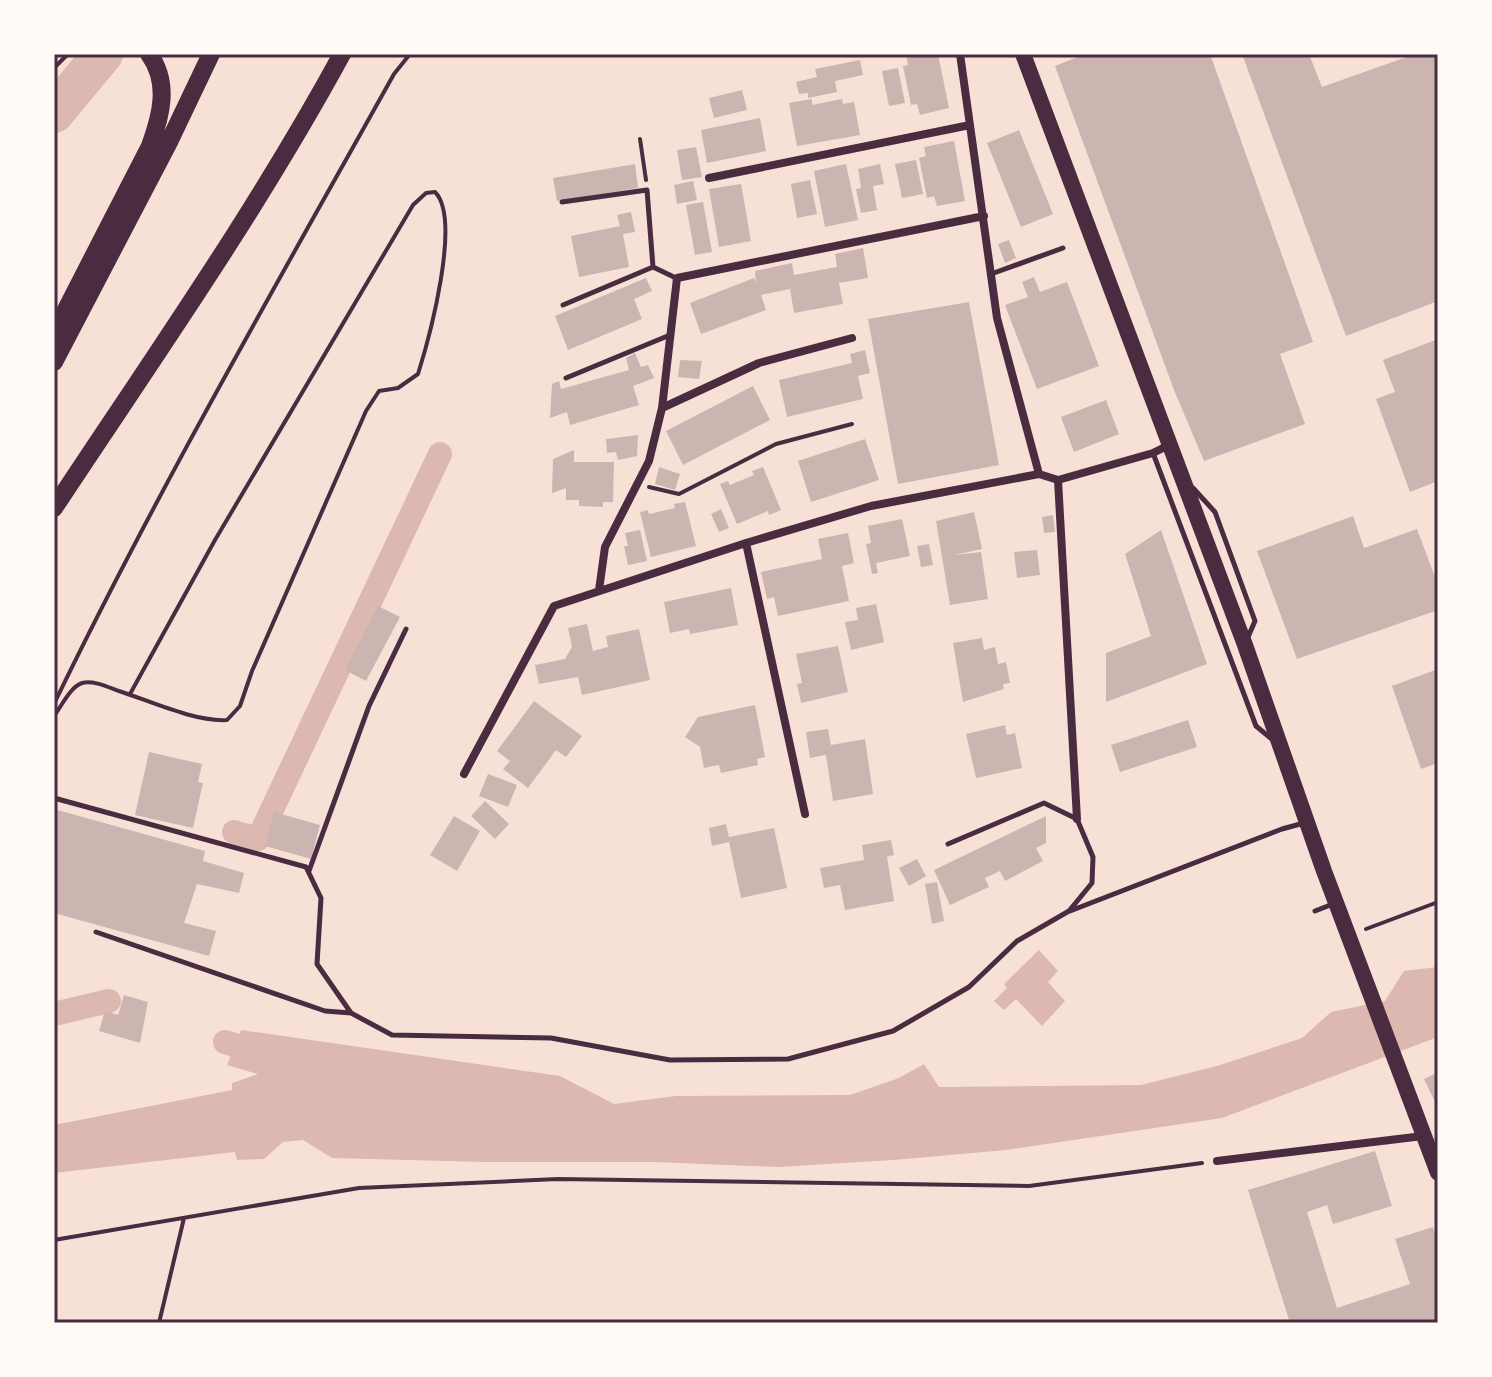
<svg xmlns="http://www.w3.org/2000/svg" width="1492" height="1377" viewBox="0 0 1492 1377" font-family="Jost,sans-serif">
<rect width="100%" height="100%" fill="#f7e1d7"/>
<path fill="#dcb8b0" d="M1039,950L1058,971L1048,982L1065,1001L1042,1026L1016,999L1004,1010L994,1001L1007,988L1004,984Z
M1438,967V1037L1222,1118L1006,1150L894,1160L778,1167L655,1162H484L332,1158L303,1140L283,1142L264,1159L237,1160L235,1152L54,1173V1125L232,1090V1083L258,1074L227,1065L241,1030L560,1076L614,1104L676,1096L850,1095L899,1078L924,1064L939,1087L1141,1085L1217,1066L1302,1038L1331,1012L1385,1001L1404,971Z"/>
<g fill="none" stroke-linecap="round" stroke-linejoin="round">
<path stroke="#dcb8b0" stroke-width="24" d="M234,832L258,839L440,454
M54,1014L109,1001
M225,1042L266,1055"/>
<path stroke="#dcb8b0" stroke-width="40" d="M54,113L103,54"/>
</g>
<path fill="#ccb4b1" d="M938,54L949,108L920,115L917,104L911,105L903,66L908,65L906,55Z
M1085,54H1210L1313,342L1280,354L1305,424L1204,461L1174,390L1055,66Z
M1242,54H1309L1322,87L1415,54H1438V301L1346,336Z
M860,60L863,75L835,81L837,92L808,98V93L799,94L796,82L817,77L815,69Z
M898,68L905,103L889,106L882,71Z
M742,90L747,110L714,118L709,98Z
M812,99V105L842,99L843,104L854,102L860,135L797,146L789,103Z
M760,118L766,151L707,163L701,130Z
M1019,130L1053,214L1021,227L987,143Z
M954,141L965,201L937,206L934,196L927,198L919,158L926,156L924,147Z
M696,147L702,177L682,180L677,150Z
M916,160L923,194L902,198L895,164Z
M635,164L638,188L557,201L553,178Z
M846,164L858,220L825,227L814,171Z
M880,164L884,184L873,186L877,210L861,213L856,189L861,188L858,169Z
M810,180L817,214L797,218L791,184Z
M693,181L697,200L677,204L674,185Z
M741,184L751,241L719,247L709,189Z
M703,202L712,252L695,255L686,205Z
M631,212L635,232L623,234L629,267L579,277L571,236L620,226L617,215Z
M1009,240L1016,258L1005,263L998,244Z
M863,248L868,278L839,283L843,304L794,313L790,289L761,295L766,310L701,334L690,303L754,278L756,283L755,271L792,263L794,275L837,267L835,254Z
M1034,277L1040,292L1067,282L1099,366L1037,389L1005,305L1028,297L1022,282Z
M646,278L652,291L634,299L642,319L568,350L555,316Z
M969,302L999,465L898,484L868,319Z
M1438,339V481L1410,492L1376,399L1395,392L1383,360Z
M865,350L870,373L858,376L863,399L787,417L779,380L852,363L850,354Z
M635,353L641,367L648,365L654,378L633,386L639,405L570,425L567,412L550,418L552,384L559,381L561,389L629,370L626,358Z
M680,360L702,361L699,379L678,377Z
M753,386L770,420L683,465L666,431Z
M1106,400L1119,434L1074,452L1061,417Z
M638,435L637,456L618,460L616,452L607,453L606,439Z
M865,439L879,480L811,502L798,461Z
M574,450V462H614L613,502H603V507L579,506V500H566V488L552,493L553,459Z
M659,467L680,474L675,490L655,484Z
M763,467L781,510L769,515L768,511L737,524L720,484L728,481L730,485L754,475L752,471Z
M685,502L696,546L651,557L640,512L648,510L649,514L675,508L674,504Z
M721,509L729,528L719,532L711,514Z
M974,512L982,549L954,555L981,552L988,599L950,605L936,521Z
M1053,515L1055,532L1044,533L1042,517Z
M1353,516L1364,548L1417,529L1438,585V610L1297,659L1257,551Z
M902,519L910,556L876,563L878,573L872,574L866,544L871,543L868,526Z
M640,530L647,561L628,565L624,546H628L625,533Z
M1161,530L1207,664L1106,702V653L1151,636L1125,554Z
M848,533L854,563L842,566L849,601L778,616L774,597L767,599L761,572L822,559L818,539Z
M929,544L933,565L921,567L917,546Z
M1037,550L1040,575L1017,578L1014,552Z
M731,588L738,625L690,634L689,629L670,633L664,602Z
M876,604L884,642L851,650L845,622L858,620L856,608Z
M378,606L400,617L366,681L345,670Z
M587,624L593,651L608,647L606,636L639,629L650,680L582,695L578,677L539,684L535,665L565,659L572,647L568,628Z
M982,638L984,650L995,647L998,664L1006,662L1010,683L1003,684L1004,689L963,702L953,643Z
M838,646L848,692L801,703L797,684L802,683L796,654Z
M1438,669V763L1421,769L1392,686Z
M534,701L582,736L566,757L556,750L528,788L503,769L510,761L497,751Z
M755,705L765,757L757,759L758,765L721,773L719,765L704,768L700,747L685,737L698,717Z
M1188,720L1197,747L1120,772L1111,745Z
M1005,725L1007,735L1015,733L1022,768L976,778L966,734Z
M828,729L831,745L865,739L873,794L833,801L826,755L810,758L806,732Z
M149,752L202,764L198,782L203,783L193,828L135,815Z
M488,774L517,785L508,807L479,796Z
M485,801L509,824L495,839L471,816Z
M54,809L205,851L203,861L244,873L239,893L197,884L184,923L216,931L209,956L54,913Z
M274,812L320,825L311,859L265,846Z
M454,816L480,831L457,871L430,855Z
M1046,816V843L1036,848L1043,861L1005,881L1000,871L985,878L989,887L950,905L934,870Z
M726,824L729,837L774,828L787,888L741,898L729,842L712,846L709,828Z
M891,840L894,855L887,857L894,901L845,910L840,885L824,888L820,868L864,860L862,845Z
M917,859L926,876L909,886L899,868Z
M937,882L944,921L932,924L925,884Z
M124,995L148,1002L140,1043L99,1031L105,1011L118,1015Z
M1438,1072V1100L1435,1102L1424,1079Z
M1375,1151L1392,1206L1333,1224L1327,1205L1307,1212L1337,1308L1410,1284L1395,1239L1433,1227L1438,1243V1323H1290L1248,1190Z"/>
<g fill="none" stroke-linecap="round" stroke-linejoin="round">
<path stroke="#4a2c40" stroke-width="4" d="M54,68L68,54
M640,139L646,180
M649,487L679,494L776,444L852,424
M54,704C158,489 278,282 394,74L410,54
M54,716C61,707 70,687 82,683C93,680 108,687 119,691C150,701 195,722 227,720L240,706L252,671L366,411L379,391L398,388L418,374C429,339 462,219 435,192L426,193L413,205L215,540L130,694
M1366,929L1438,902
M54,1240L359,1188L558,1179L1029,1186L1202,1163
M159,1323L184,1218"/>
<path stroke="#4a2c40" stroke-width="5" d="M562,202L647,190L653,267L676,278
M991,274L1063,248
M563,305L653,267
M566,378L670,335
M1153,453L1256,726L1274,741
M1193,488L1215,512L1255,621L1248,637
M54,798L306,867L321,898L317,964L351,1013L392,1035L551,1038L670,1060L788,1059L893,1031L969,987L1017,941L1069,911L1092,883L1093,857L1077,819L1044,803L948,844
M309,871L369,706L406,629
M1070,911L1282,829L1304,823
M1315,911L1333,904
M96,932L325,1011L351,1013"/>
<path stroke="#4a2c40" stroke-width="8" d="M960,54L997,318L1039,474
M709,178L970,125
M662,408L759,363L852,338
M1058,480L1077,819
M746,543L805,814
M599,590L605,547L649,461L662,408L677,278L984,216
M464,774L554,606L746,543L871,506L1039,474L1058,480L1153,453L1169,445
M1217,1161L1423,1136"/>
<path stroke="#4a2c40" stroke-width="16" d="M1023,54L1245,645L1324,871L1438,1173"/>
<path stroke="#4a2c40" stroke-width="18" d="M54,333L150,146C161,116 170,83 149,54
M54,362L170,140L211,54
M54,508C153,358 256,212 342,54"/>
</g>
<rect width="1492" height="1377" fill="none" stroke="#fffaf5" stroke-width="112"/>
<rect x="56" y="56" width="1380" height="1265" fill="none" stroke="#4a2c40" stroke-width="3"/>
</svg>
